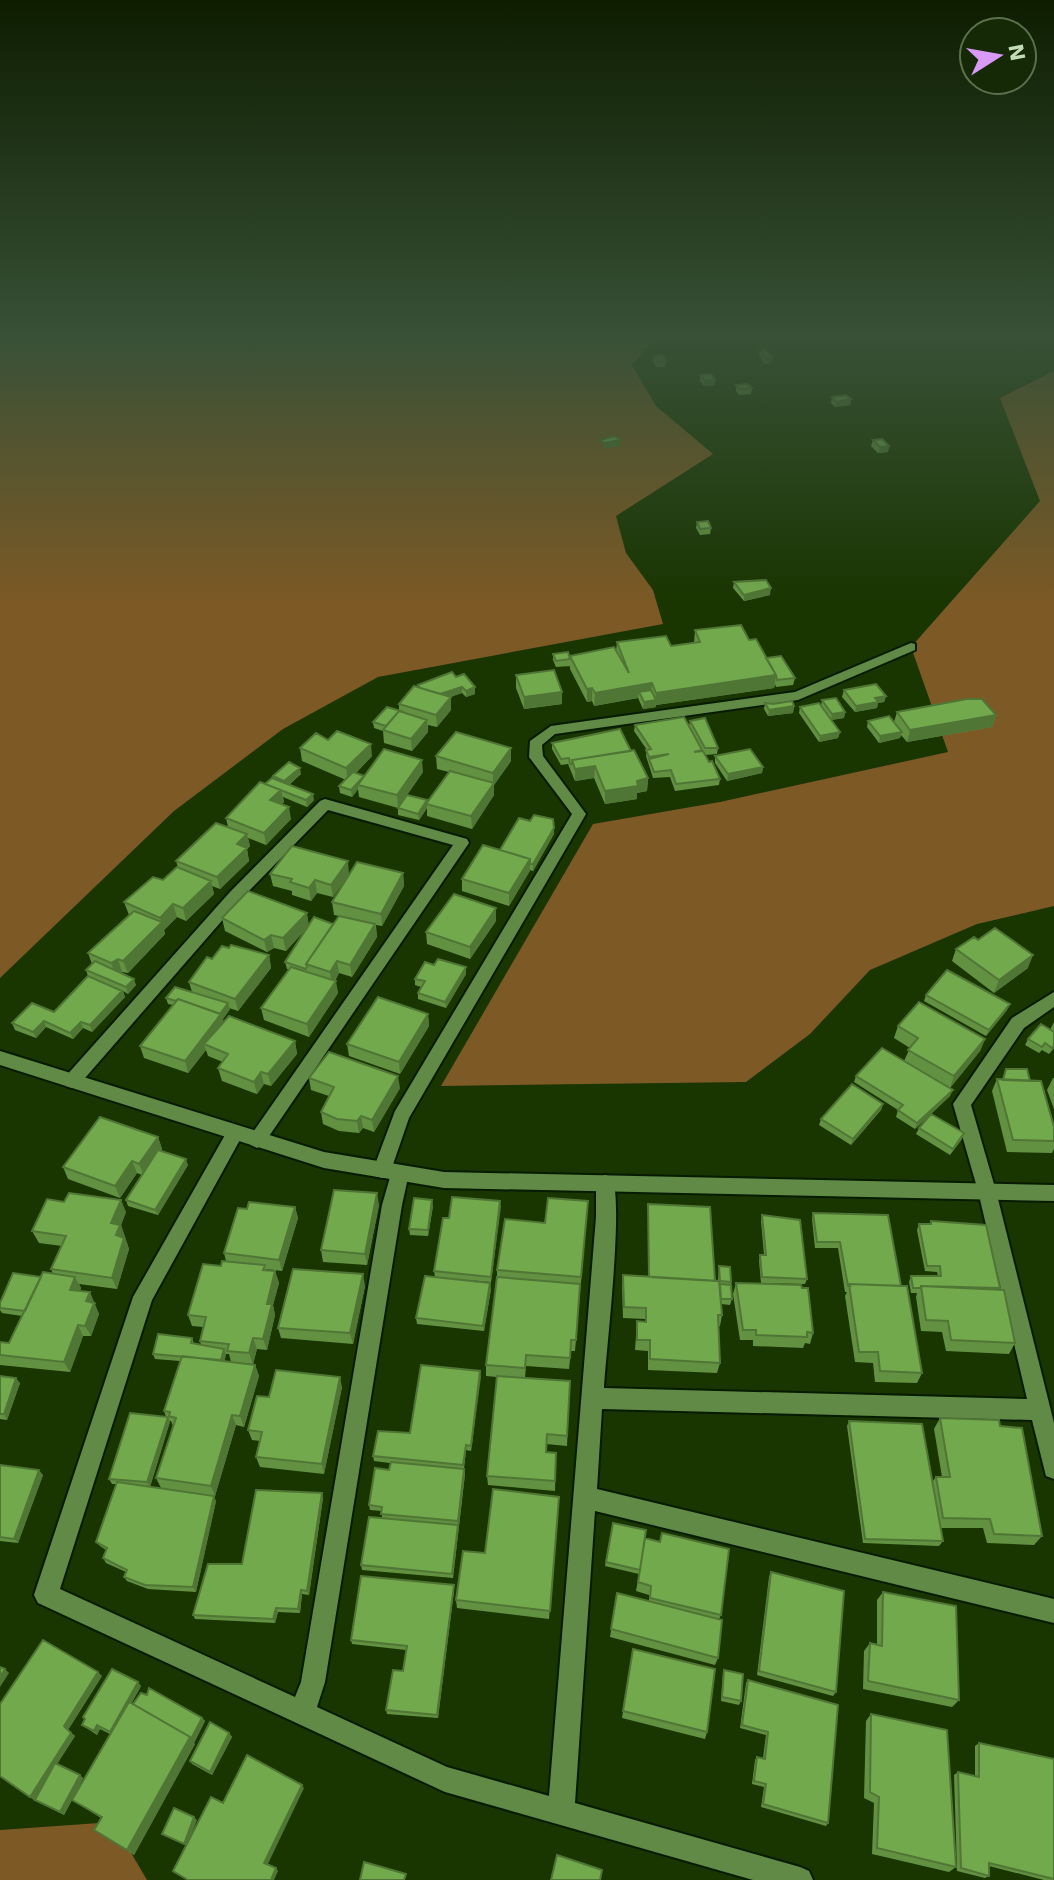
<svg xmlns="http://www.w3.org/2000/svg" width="1054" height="1880" viewBox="0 0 1054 1880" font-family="'Work Sans',sans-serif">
<rect width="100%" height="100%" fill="#193500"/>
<path fill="#7c5925" d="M0,338H656L632,365L656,406L713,454L616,516L626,553L653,590L663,624L378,677L283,729L174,811L0,978Z
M1054,371V906L977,924L870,970L810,1034L746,1082L441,1086L593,824L720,802L948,752L911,647L1040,501L1000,398Z
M113,1822L147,1880H0V1830Z"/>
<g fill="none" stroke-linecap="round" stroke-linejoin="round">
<g stroke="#071b00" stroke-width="4">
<path id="minor" d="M911,643L915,644V650L798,700L555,734L542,745L543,756L586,814L409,1118L389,1176L382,1178L375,1176L373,1170L395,1111L572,814L529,757L530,741L551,726L795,692Z
M325,799L467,839L469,843L263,1145L257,1148L251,1145L248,1140L251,1135L453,845L328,810L240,900L78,1086L72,1088L66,1086L63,1081L66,1076L230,892L320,801Z
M1054,992V1007L1024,1028L971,1105L996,1191L1054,1423V1479L1046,1476L1032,1420L602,1409L597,1489L1054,1599V1623L595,1511L575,1803L800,1867L809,1871L813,1880H753L445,1792L38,1603L34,1595L133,1297L229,1128L235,1125L241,1128L244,1133L241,1138L152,1300L60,1589L295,1697L301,1682L382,1205L393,1167L400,1165L407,1167L409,1173L402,1205L325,1682L317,1707L447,1767L549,1796L596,1217V1183L598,1177L605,1175L612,1177C624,1203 606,1351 604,1388L1027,1399L978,1191L953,1104L1012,1018Z"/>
</g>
<g stroke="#071b00" stroke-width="4">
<path id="tertiary" d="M0,1051L324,1152L444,1172L1054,1185V1201L444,1188L324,1168L0,1065Z"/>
</g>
<use href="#minor" fill="#618a47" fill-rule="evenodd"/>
<use href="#tertiary" fill="#618a47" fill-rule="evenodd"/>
</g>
<path fill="#639142" d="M760,349L772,357L771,363L764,364L759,355Z
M654,356L666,361L665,367H656L653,361Z
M700,375L715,385L704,386L700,381Z
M736,385L752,388L751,394L739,395L736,391Z
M832,397L851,399L850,405L835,407L831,403Z
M873,440L889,446L888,452L878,453L871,446Z
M697,522L711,528L710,534L700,535L696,528Z
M734,582L770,595L744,601L733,588Z
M695,630L749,640L766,658L795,678L793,685L776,687L775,684L774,688L656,705V707L643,709L638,698L594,706L592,701L587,702L570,669V656L616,651L617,642L671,646L694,643Z
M553,654L570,659V666L556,667L553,660Z
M516,675L562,704L524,709L516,688Z
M456,677L475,694L466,697L462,693L450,697L451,710L437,727L428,725V732L412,751L384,743L383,731L374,728L373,722L399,711V704L418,687V685Z
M844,690L886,696L884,702L878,703L877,708L855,712L842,697Z
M822,700L845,712L844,718L831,720L840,732L838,738L819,742L799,713L800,707L821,706Z
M765,703L794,706L793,713L768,716L764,709Z
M897,712L996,715L992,727L907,742L901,735L900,738L879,743L867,727L868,721L894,722Z
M690,721L718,748L717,754L705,755L720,779L719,785L675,791L670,777L653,778L646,756L647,750L634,731L635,725L689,726Z
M328,740L372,756L356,773L364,776L423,772L407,795L427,802L449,772L437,769L436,756L511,761L494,785V795L472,829L427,816V808L419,820L398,815V808L359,797L358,789L352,797L340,793L339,786L346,780L302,761L300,748Z
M552,743L631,751L648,778L647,791L637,793V799L605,804L594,778L575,781L568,764L561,765L552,749Z
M715,756L763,767L762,773L727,781L715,763Z
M301,774L289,785L314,800L307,807L283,797L284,802L282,804L291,819L266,845L248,838L250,846L247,849L249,861L220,889L212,886L214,894L186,921L177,917L164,930L165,934L128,973L122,972L120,973L136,985L128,994L123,991L125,997L92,1032L83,1028L73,1039L46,1027L36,1038L15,1030L12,1023L54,1012L88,976L86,970L92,964L88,953L129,915L124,902L163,880L178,867L176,861L228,827L226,818L273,778V776Z
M554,828V834L533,871L530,870L509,906L462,891V879L500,850Z
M403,873L404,886L382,926L376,925L377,937L352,977L339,973L335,981L338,993L309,1037L264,1020L261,1008L289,970L287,969L285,962L307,928L286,951L274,948L267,952L225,931L222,918L309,924H333L339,916L334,915L332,902Z
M270,874H349L333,897L317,893L311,901L292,895V891L273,886Z
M496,908V921L470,959L427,944L426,932Z
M978,940L1028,968L994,993L952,961L956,949Z
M269,955L271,968L238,1011L229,1008L230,1009L223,1019V1022L295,1041L297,1054L271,1086L264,1084L257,1094L222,1081L218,1068L223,1062L208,1056L206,1050L188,1073L144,1058L140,1046L173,1005L168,1004L166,998L192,992L189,982L212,959Z
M434,965L466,967V974L446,1008L418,999V993L421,987L415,985V979Z
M926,995L1007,1010L986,1036L924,1001Z
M428,1014L429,1026L400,1074L349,1056L347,1044Z
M1054,1022V1048L1049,1054L1042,1050L1039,1053L1025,1045L1028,1039L1050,1030Z
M898,1026L985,1039L980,1051L950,1088V1096L915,1129L896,1117L898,1110L854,1082L856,1076L904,1061L910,1048L894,1038Z
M309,1078L400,1088L374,1132L363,1128L359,1133L339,1131L323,1124L321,1112L329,1096L311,1090Z
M1053,1078H1054V1109L1047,1090Z
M997,1079L1030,1081L1054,1127V1149L1052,1153L1007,1152L992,1091Z
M883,1104L881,1110L851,1145L819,1125L821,1119Z
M919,1128L964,1133L962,1139L950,1155L916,1134Z
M158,1137L162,1149L161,1151L188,1165L158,1215L128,1206L126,1200L142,1175L137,1173L120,1198L68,1179L63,1167Z
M500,1201L491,1282L442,1278L491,1289L484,1331L417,1324L416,1318L435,1277L434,1271L449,1218Z
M588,1201L575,1351H571L569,1369L526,1366L525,1378L570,1381L567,1446L546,1444V1452L556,1453L555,1491L488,1485L487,1476L497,1377L486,1376V1365L497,1277V1270L545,1223Z
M648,1204L715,1281H718L719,1266L731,1282L732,1299L730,1305L721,1304L722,1315L720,1326H718L720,1363L717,1373L648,1370V1351L635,1350L637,1321L645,1322V1319L623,1318L622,1286L623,1275L648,1277Z
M379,1205L367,1265L323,1262L321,1250Z
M433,1206L428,1236L410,1235L409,1229Z
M295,1207L298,1218L282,1271L266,1269L267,1270L275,1271L279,1283L273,1305L275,1315L267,1350L257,1349L253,1364L231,1362L229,1354H226L224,1361L255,1365L259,1376L244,1427L236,1425L215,1496L161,1488L156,1478L173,1426L171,1421H170L150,1487L216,1501L196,1592L148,1589L127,1581L124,1577L126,1572L106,1563L103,1558L106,1550L100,1546L96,1542L116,1484H112L109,1479L166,1417L164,1411L180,1361L155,1359L153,1354L192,1338L194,1344L201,1345L200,1341L203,1327L192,1326L188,1315L221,1266L226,1261L224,1253L247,1209Z
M126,1212L121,1225L129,1249L117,1289L79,1284L81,1288L80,1291L96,1303L95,1305L99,1314L91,1336H83L70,1372L0,1365V1342L9,1343L22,1316L2,1313L0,1310V1303L41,1277L53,1274L51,1269L62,1246L39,1243L32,1231Z
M813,1213L901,1286L922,1373L917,1383L875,1382L873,1363L855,1362L845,1296L847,1292H845L838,1248H815L812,1219Z
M762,1215L807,1279L805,1284L761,1283L759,1261L760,1255H764L761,1221Z
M931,1221L1000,1288L999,1290L1015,1343L1009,1354L946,1351L942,1332L921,1331L916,1297L917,1293H911L909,1282L911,1276H938L937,1272L925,1271L917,1230L919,1224H929Z
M736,1283L813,1333L810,1344L805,1343L803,1348L753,1346V1340H740L733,1294Z
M365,1286L353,1344L281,1338L278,1328Z
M480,1371L471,1451L466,1450L464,1469L465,1474L453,1578L362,1570L361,1565L382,1518V1511L370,1510L369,1505L389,1470L390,1463L374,1461L373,1456L410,1433Z
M0,1376L20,1383L7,1420L0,1419Z
M342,1387L324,1474L260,1467L256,1457L260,1441L252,1440L248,1430L269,1397Z
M940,1418L1000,1426L1042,1536L1034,1545L987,1543L983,1528H940L943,1541L939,1546L863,1543L847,1426L849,1421L932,1482L936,1477H942L934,1429Z
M0,1465L43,1475L18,1543L0,1541Z
M559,1497L549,1619L457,1608L456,1600L485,1553Z
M323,1498L309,1595L302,1594L300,1613L278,1612L275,1623L195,1619L193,1615L242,1564Z
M613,1523L721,1615L719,1619L718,1658L715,1665L610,1637L617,1593L649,1601V1595L636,1591L639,1574L605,1566Z
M771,1572L836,1692L833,1696L757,1675L769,1577Z
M454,1590L438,1718L387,1714L386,1710L403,1671L406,1650L352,1644L351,1640Z
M883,1592L959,1700L952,1707L863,1689L864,1651L870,1643L877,1644V1600Z
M633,1649L707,1732L705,1739L622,1718Z
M724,1670L741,1701L739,1705L721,1701L723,1673Z
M102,1676L68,1730L75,1736L57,1764L83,1778L74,1796L110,1734L100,1729L97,1735L82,1725L141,1686L131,1704L202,1718L205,1721L194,1743L195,1744L134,1855L94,1830L101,1818L72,1800L64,1815L35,1800L40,1790L34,1800L0,1776Z
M748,1680L828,1823L826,1826L761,1807L764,1787L752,1784L755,1760L757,1757L763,1758L766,1735L740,1728L746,1683Z
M871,1714L956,1867L949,1872L872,1854L874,1803L864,1798L866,1721Z
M229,1733L232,1737L212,1775L192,1764L190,1761Z
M979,1743L1054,1759V1880H1044L989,1866V1876L985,1878L957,1871L954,1775L958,1772L975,1776V1746Z"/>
<path fill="#507636" d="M772,357L771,363L764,364L765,358Z
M715,380V385L704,386L705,381Z
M851,399L850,405L835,407L836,402Z
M620,440V446L604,449V443Z
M889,446L888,452L878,453L880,447Z
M771,588L770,595L744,601V595Z
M776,675L774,688L656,705V707L643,709L644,702L655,700L656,693Z
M652,683L651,695L639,692L638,698L594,706L595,693Z
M462,687V693L435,702L434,696Z
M475,687V694L466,697V691Z
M592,688V701L587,702V689Z
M562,692V704L524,709V697Z
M886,696L884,702L878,703L877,708L855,712L856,706L875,698Z
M451,697V710L437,727L436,715Z
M794,706L793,713L768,716L769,710Z
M845,712L844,718L831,720L832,714Z
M996,715L992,727L907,742L910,730Z
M427,720L428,732L412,751L411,739Z
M840,732L838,738L819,742L820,736Z
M902,732L900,738L879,743L880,736Z
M371,744L372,756L348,781L346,768Z
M511,748V761L494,785V795L472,829L471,816L493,784V773Z
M633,755L595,767L594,778L575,781V769Z
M422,760L423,772L398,808L397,795Z
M763,767L762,773L727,781L728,774Z
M300,768L301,774L285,787L284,781Z
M364,776L358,785V789L352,797L351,790Z
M648,778L647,791L637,793V799L605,804V791L637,781Z
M281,790L284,802L273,812L270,800Z
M313,794L314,800L307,807L306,800Z
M427,800V808L419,820L418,814Z
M289,807L291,819L266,845L264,833Z
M554,828V834L533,871V864Z
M247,834L250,846L247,849L249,861L220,889L217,877L237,844Z
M530,859V871L509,906V893Z
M348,861L349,874L333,897L331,885Z
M403,873L404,886L382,926L381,914Z
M315,880L317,893L311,901L309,888Z
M211,881L214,894L186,921L183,908Z
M173,904L177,917L164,930L165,934L128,973L123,961L161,922L160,918Z
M496,908V921L470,959V947Z
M307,913L309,925L286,951L283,938Z
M375,924L377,937L352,977L350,965Z
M271,935L274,948L267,952L264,940Z
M269,955L271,968L238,1011L235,999Z
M1033,955L1028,968L994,993L999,980Z
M118,959L122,972L116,975L111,963Z
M337,961L339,973L332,984L330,972Z
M466,967V974L446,1008L445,1002Z
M134,979L136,985L128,994L126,987Z
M336,981L338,993L309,1037L307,1024Z
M122,991L125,997L92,1032L90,1025Z
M228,1003L230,1009L223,1019L225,1027L204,1044L206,1050L188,1073L185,1061Z
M1010,1004L1007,1010L986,1036L989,1030Z
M428,1014L429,1026L400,1074L399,1062Z
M44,1021L46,1027L36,1038L33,1032Z
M81,1022L83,1028L73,1039L70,1033Z
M985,1039L980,1051L950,1088L954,1076Z
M295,1041L297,1054L271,1086L268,1074Z
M261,1072L264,1084L257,1094L254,1082Z
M398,1076L400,1088L374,1132L372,1120Z
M953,1090L950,1096L915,1129L917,1123Z
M883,1104L881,1110L851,1145L853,1139Z
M361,1116L363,1128L359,1133L357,1121Z
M158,1137L162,1149L144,1176L139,1164Z
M186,1159L188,1165L158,1215L155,1210Z
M132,1161L137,1173L120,1198L115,1186Z
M377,1193L379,1205L367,1265L365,1254Z
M121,1200L126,1212L121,1225L129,1249L117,1289L112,1278L111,1223Z
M432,1200L433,1206L428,1236V1230Z
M500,1201L501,1207L491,1282V1277Z
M295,1207L298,1218L282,1271L279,1260Z
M275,1271L279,1283L273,1305L275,1315L267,1350L263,1339L267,1304Z
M363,1274L365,1286L353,1344L350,1333Z
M75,1277L81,1288L76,1301L70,1290Z
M490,1283L491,1289L484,1331L483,1326Z
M90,1292L99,1314L91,1336L85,1326L86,1301Z
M78,1325L83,1336L70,1372L64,1362Z
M253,1338L257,1349L253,1364L249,1353Z
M224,1349L226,1354L224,1365L221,1360Z
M255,1365L259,1376L244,1427L240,1416Z
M480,1371L481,1377L471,1451V1446Z
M340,1377L342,1387L324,1474L322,1464Z
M16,1378L20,1383L7,1420L4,1414Z
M232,1415L236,1425L215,1496L211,1486Z
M168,1417L170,1422L150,1487L147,1482Z
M464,1469L465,1474L453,1578L458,1521Z
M39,1470L43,1475L18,1543L14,1539Z
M322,1493L323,1498L309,1595L307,1591Z
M214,1496L216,1501L196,1592L193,1587Z
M454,1585V1590L438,1718L437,1715Z
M301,1590L302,1594L300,1613L298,1609Z
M276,1608L278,1612L275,1623L273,1619Z
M5,1669L9,1673L0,1687V1677Z
M98,1672L102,1676L68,1730L64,1726Z
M138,1682L141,1686L114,1736L110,1732Z
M202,1718L205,1721L194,1743L195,1744L134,1855L127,1850L190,1737Z
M97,1725L100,1729L97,1735L94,1731Z
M71,1733L75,1736L34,1800L30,1797Z
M229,1733L232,1737L212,1775L210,1772Z
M80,1775L83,1778L64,1815L60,1812Z
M302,1785L304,1788L267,1866L264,1863Z
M194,1817L197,1820L187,1846L184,1844Z
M276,1868L278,1871L274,1880H271Z"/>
<path fill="#73a94d" stroke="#507636" stroke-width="2" d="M760,349H765L772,357L765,358Z
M663,355L666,361L657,362L654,356Z
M711,374L715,380L705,381L700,375Z
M748,384L752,388L739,389L736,385Z
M846,395L851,399L836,402L832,397Z
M615,436L620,440L604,443L600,440Z
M882,439L889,446L880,447L873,440Z
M708,521L711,528L700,529L697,522Z
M766,580L771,588L744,595L734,582Z
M741,625L749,640L756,639L776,675L656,693L652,683L595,693L592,688L587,689L570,656L614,647L629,673L617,642L666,636L671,646L700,642L695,630Z
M568,652L570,659L556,661L553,654Z
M781,656L795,678L777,680L776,675L766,658Z
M554,670L562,692L524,697L516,675Z
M452,672L456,677L464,674L475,687L466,691L462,687L440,694L420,688L418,685Z
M876,684L886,696L875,698L878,702L856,706L844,690Z
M414,686L451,697L436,715L399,704Z
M651,690L656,700L644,702L639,692Z
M836,698L845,712L832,714L822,700Z
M967,699H982L996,715L910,730L897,712Z
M792,701L794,706L769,710L765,703L773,704Z
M819,703L840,732L820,736L800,707Z
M387,707L404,712L399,711L386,726L373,722Z
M399,711L427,720L411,739L383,730Z
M889,716L902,732L880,736L868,721Z
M684,717L702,750L694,752L703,751L709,762L712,761L720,779L676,784L671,770L654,772L649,759L669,754L649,757L646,750L651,749L635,725Z
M705,718L718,748H705L690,721Z
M620,729L631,751L572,760V764H570L569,758L561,759L552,743Z
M337,731L371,744L346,768L300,748L316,733L328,740Z
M456,732L511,748L493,773L436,756Z
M384,749L422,760L397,795L358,785Z
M750,749L763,767L728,774L715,756Z
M634,750L648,778L637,781L638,786L605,791L595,766L575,769L572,760Z
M289,762L300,768L284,781L273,776Z
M450,771L494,783L471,816L426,804Z
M353,772L364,776L351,790L339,786Z
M272,778L313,794L306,800L265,784Z
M260,782L281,790L270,800L289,807L264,833L226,818Z
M407,795L427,800L418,814L398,808Z
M534,815L553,819L554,828L533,864H530V859L500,850L519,818L530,821Z
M216,823L247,834L237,844L247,848L217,877L176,861Z
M483,845L530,859L509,893L462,879Z
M292,846L348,861L331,885L315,880L309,888L290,882L292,879L270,874Z
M357,862L403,873L381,914L332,902Z
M177,867L211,881L183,908L173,904L160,918L124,902L153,877L163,880Z
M248,891L307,913L283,938L271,935L264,940L222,918Z
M454,894L496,908L470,947L426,932Z
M134,911L162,922L123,961L118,959L111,963L88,953Z
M339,916L375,924L350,965L337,961L330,972L306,964Z
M314,917L333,924L306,964L307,967L306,969L285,962Z
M995,928L1033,955L999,980L956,949L974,937L978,940Z
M231,945L269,955L235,999L189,982L207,957L212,959L222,946L229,948Z
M438,959L466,967L445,1002L418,993L425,981L415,979L425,962L434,965Z
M95,961L134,979L126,987L86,970Z
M291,967L336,981L307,1024L261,1008Z
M947,970L1010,1004L989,1030L926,995Z
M88,976L122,991L90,1025L81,1022L70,1033L44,1021L33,1032L12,1023L32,1003L54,1012Z
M175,987L228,1003L220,1014L178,999L176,1001L166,998Z
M378,997L428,1014L399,1062L347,1044Z
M178,999L221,1014L185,1061L140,1046Z
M919,1002L985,1039L954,1076L908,1050L918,1038L898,1026Z
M229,1016L295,1041L268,1074L261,1072L254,1082L218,1068L228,1054L204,1044Z
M1041,1024L1054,1032V1045L1052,1048L1045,1043L1042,1047L1028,1039Z
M882,1048L953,1090L917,1123L898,1110L903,1105L856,1076Z
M329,1052L398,1076L372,1120L361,1116L357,1121L337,1119L321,1112L334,1087L309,1078Z
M1006,1069H1027L1030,1081L1003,1080Z
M997,1079L1041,1081L1054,1127V1141L1013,1140Z
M852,1084L883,1104L853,1139L821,1119Z
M931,1114L964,1133L953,1149L919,1128Z
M100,1117L158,1137L139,1164L132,1161L115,1186L63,1167Z
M158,1150L186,1159L155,1210L126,1200Z
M334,1190L377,1193L365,1254L321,1250Z
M69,1193L121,1200L111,1223L120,1225L116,1235L124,1238L112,1278L51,1269L66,1236L32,1231L47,1199L64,1202Z
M452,1197L500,1201L491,1277L434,1271L443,1218H449Z
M414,1198L432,1200L428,1230L409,1229Z
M548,1198L588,1201L581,1277L497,1270L505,1219L545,1223Z
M249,1202L295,1207L279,1260L224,1253L238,1208L247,1209Z
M648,1204L710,1207L715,1281L649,1277Z
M813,1213L888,1215L901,1286L849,1284L850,1286H848L840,1242H817Z
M762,1215L800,1220L807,1279L762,1277L760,1255H766Z
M931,1221L986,1225L1000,1288L921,1286V1288H913L911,1276H941L940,1266H927L919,1224H931Z
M222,1261L265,1265L263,1270L275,1271L267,1304H272L263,1339L253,1338L249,1353L227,1351L229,1344L200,1341L206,1317L188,1315L203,1264L221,1266Z
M719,1266L730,1267L731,1282L720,1281Z
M293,1269L363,1274L350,1333L278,1328Z
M43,1272L75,1277L70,1290L90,1292L86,1301L94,1303L85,1326L78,1325L64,1362L0,1355V1342L9,1343Z
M13,1273L41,1277L25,1311L0,1308V1303Z
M623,1275L719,1281L722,1315H718L720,1363L650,1359V1340H637V1321L646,1322V1308L624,1307Z
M425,1276L490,1283L483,1326L416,1318Z
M497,1277L580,1284L576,1340H571L570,1358L526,1355L525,1368L486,1365Z
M736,1283L801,1285L802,1288H808L813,1333L807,1332V1337L756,1335V1330H743Z
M720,1284L731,1285L732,1299H721Z
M849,1284L907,1286L922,1373L880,1371L878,1352H859Z
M921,1286L1004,1290L1015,1343L951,1340L948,1321L926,1320Z
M158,1334L192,1338L191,1343L224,1349L221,1360L153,1354Z
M182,1356L255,1365L240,1416L232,1415L211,1486L156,1478L176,1418L169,1416L170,1412L164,1411Z
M421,1365L480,1371L471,1446L466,1445L463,1465L373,1456L378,1431L410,1433Z
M276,1370L340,1377L322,1464L256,1457L262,1432L248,1430L257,1396L269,1397Z
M0,1376L16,1378L4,1414H0Z
M497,1376L570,1381L567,1436L547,1434L546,1452L556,1453L555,1481L487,1476Z
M130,1413L168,1417L147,1482L109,1479Z
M940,1418L999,1420L1000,1426L1022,1428L1042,1536L994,1534L990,1519L943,1518L936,1477H950Z
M849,1421L922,1424L943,1541L865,1539Z
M391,1462L464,1469L458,1521L381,1514L382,1507L369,1505L375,1468L389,1470Z
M0,1465L39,1470L14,1539L0,1537Z
M117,1482L214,1496L193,1587L145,1585L124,1577L127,1570L103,1558L107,1548L96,1542Z
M493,1489L559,1497L550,1611L456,1600L463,1551L485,1553Z
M256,1490L322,1493L307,1591L301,1590L298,1609L276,1608L273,1619L193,1615L208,1564H242Z
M369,1517L458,1525L452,1574L361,1565Z
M613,1523L646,1530L640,1570L606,1562Z
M662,1533L729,1549L721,1615L650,1598L651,1586L638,1582L645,1538L660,1542Z
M771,1572L844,1591L836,1692L759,1671Z
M361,1576L454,1585L437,1715L386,1710L393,1670L403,1671L407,1646L351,1640Z
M883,1592L956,1606L959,1700L868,1681L870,1643L882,1646Z
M617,1593L722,1620L718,1658L611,1629Z
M43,1640L98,1672L64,1726L71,1733L30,1797L0,1776V1704Z
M633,1649L715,1669L707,1732L623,1711Z
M0,1667L5,1669L0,1677Z
M112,1669L138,1682L110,1732L97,1725L94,1731L82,1725L85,1719L83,1717Z
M724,1670L743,1674L741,1701L722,1697Z
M748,1680L838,1705L828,1823L763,1804L766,1784L754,1781L757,1757L765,1759L768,1732L742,1725Z
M149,1688L202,1718L191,1739L190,1737L133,1704L141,1693L147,1695Z
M129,1702L190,1737L127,1850L94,1830L102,1817L72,1800Z
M871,1714L947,1730L956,1867L877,1848L879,1797L870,1792Z
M210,1722L229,1733L210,1772L190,1761Z
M979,1743L1054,1759V1879L989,1863V1876L961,1868L958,1772L979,1777Z
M247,1755L302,1785L264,1863L276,1868L271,1880H188L173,1871L211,1797L223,1803Z
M55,1763L80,1775L60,1812L35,1800Z
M174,1808L194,1817L184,1844L162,1834Z
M557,1855L602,1870L600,1880H551Z
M364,1862L406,1874L404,1880H360Z"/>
<linearGradient id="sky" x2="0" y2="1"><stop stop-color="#0e1d00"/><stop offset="0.56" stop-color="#385137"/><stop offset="1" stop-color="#385137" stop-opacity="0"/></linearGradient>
<rect width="1054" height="602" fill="url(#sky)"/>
<g transform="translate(998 56) rotate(79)"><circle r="38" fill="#152906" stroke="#5b704d" stroke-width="2"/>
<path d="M0-6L14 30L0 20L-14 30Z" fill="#d99af7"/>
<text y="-12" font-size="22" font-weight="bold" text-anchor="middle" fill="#c4dbb8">N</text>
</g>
</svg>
